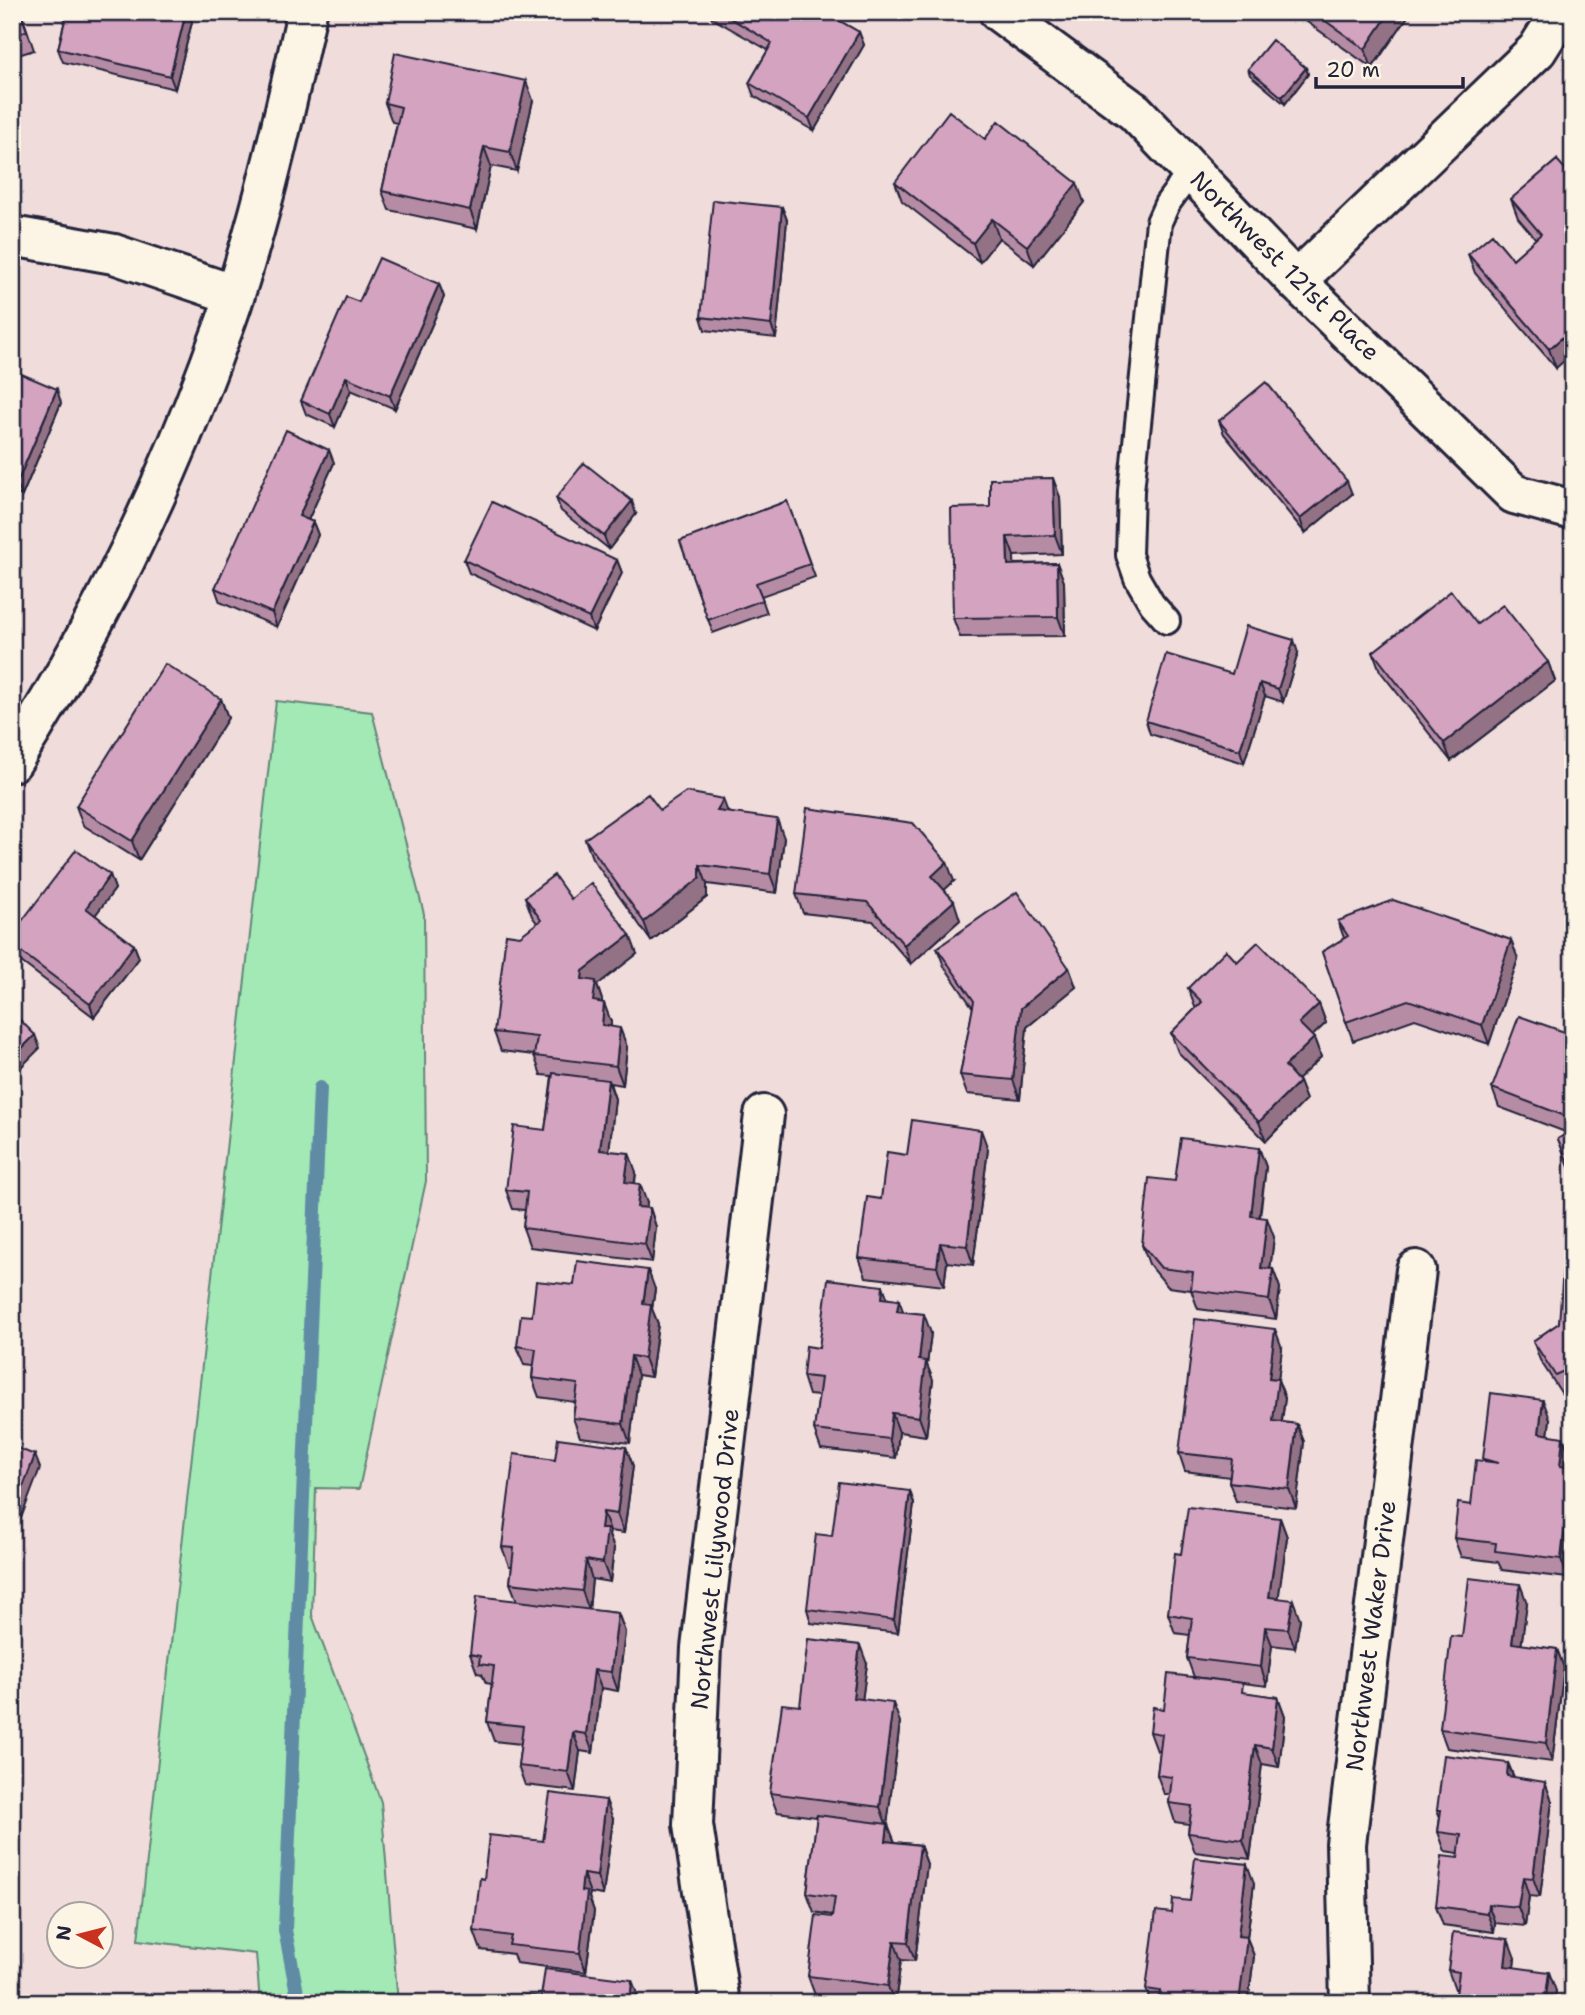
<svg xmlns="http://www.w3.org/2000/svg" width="1585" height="2015" viewBox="0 0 1585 2015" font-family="'Shantell Sans',sans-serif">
<rect width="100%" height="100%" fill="#f0dcda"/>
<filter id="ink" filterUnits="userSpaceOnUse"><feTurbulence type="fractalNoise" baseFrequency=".0143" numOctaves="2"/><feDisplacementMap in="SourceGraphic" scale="14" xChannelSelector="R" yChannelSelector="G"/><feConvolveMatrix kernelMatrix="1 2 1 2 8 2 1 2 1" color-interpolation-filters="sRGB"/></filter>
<g filter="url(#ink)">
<path fill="#a2e9b6" stroke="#628678" stroke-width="2" d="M276,701L372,712L424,914L426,1181L359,1489L316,1488L312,1615L381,1802L398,2003H260L256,1954L138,1940Z"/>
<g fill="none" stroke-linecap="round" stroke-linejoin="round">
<path stroke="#608ba5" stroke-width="14" d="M299,2003L285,1930L320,1088"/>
<g stroke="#22223b" stroke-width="30">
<path id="lane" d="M1167,621L1152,604L1137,578L1129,555L1131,491L1159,222L1167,204L1191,171"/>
</g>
<g stroke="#22223b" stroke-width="44">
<path id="street" d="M999,12L1135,112L1296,281L1514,494L1573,510
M12,236L114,254L235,295
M1296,281L1537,50L1561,12
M12,762C91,637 158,503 210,364C218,341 228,318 235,294C265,202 286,107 307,12
M720,2003L693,1825L701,1648L764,1115
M1350,2003L1346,1844L1416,1270"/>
</g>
<use href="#lane" stroke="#fcf5e5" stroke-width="24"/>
<use href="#street" stroke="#fcf5e5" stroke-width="38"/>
</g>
<path fill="#b68ca5" stroke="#22223b" stroke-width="2" d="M12,12H21L34,50L12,57Z
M67,12H188L192,22L175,89L63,62L58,49Z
M710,12H824L859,32L864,45L814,131L754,96L749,83L768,50L712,18Z
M1293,12H1411L1372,68Z
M1306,68L1308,74L1285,104L1250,75L1248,69Z
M533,100L517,171L491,166L477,229L389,210L382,191L397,123L392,122L385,103Z
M985,139L1084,202L1034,265L999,238L980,262L902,201L895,182Z
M1557,160L1556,368L1475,273L1468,254L1513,259L1536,239L1518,218L1511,199Z
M782,207L787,220L776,338L705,330L701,317Z
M439,284L444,297L395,409L351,390L335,427L306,414L301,401L359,302Z
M12,370L61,403L22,496L12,492Z
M1219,421L1352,494L1305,533L1224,434Z
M329,450L334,463L308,520L313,522L318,535L277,627L220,602L215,588Z
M1060,497L1062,554L1014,556V564L1057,563L1064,582L1065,636L960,637L953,618L990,507Z
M556,498L636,514L609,549L561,511Z
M787,501L815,577L761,596L767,613L713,633L680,541Z
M464,560H617L622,573L594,631L469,573Z
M1477,624L1548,662L1555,681L1451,761L1380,671L1373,652Z
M1298,653L1283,702L1265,696L1244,763L1150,734L1146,721L1232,674Z
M221,699L228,718L139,860L83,825L76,806Z
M660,810L728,812L784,838L777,893L707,884V897L651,941L592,858L585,839Z
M110,875L115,889L95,915L134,945L139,958L94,1017L12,955V934Z
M954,881L944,890L960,920L911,964L873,921L803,913L796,894Z
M525,897L571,899L637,954L597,985L602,1000V1002L611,1022V1027L627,1047L623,1085L610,1083L615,1099L609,1151L636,1172L635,1183L647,1203L646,1208H650L656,1227L652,1262L530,1247L523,1228L525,1210L513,1209L506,1190L545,1130L552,1076L541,1075L534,1055L501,1051L494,1032L537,923L532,916Z
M1338,921L1518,959L1489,1044L1415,1019L1353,1041L1322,952L1344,938Z
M937,948L1069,968L1076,987L1027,1027L1020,1099L967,1094L960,1075L973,1008L944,966Z
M1237,962L1319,1004L1326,1023L1312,1036L1314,1038L1321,1057L1297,1080L1299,1082L1306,1100L1266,1141L1178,1052L1171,1033L1196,1008L1195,1007L1188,988Z
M1573,1035V1177L1558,1139L1568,1133L1499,1107L1492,1088Z
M1259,1148L1266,1167L1260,1217L1274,1237L1270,1269H1273L1280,1288L1276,1319L1198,1309L1191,1290L1168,1287L1149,1264L1142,1245L1175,1181Z
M988,1149L973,1265L947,1262L944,1286L866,1277L859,1258L881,1199L907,1155Z
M1573,1215V1389L1562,1394L1540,1360L1533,1341L1559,1323Z
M574,1285L655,1289L652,1309L658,1324L651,1377L638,1375L630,1443L580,1437L573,1418L575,1402L539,1397L532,1378L533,1366L524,1365L517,1346L532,1316Z
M883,1286L887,1298L931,1333L927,1365L933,1380L926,1436L899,1432L896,1458L821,1449L814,1430L819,1396L809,1395L803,1376L819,1348Z
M1282,1348L1278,1380L1285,1398L1282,1422L1297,1424L1304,1442L1296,1508L1236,1501L1229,1482L1230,1477L1185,1471L1179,1453Z
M1550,1419L1548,1435L1570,1456L1569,1467L1568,1578L1502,1570L1498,1562L1461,1557L1454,1538L1471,1505L1483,1461V1459Z
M626,1447L633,1466L624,1533L610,1531L609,1536L614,1548L610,1582L592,1579L589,1610L618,1613L625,1632L618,1691L601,1688L593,1753L580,1751L575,1791L525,1785L518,1766L521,1744L494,1741L487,1722L492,1684L486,1683L482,1674L477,1673L470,1654L517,1601L510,1583L512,1566H509L502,1547L555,1460Z
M910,1491L914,1504L898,1633L811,1623L807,1609Z
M1280,1518L1287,1537L1278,1598L1300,1619L1295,1648L1272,1645L1267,1686L1194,1677L1187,1658L1190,1635L1175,1633L1168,1614L1181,1554Z
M1527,1603L1521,1645L1557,1649L1564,1668L1552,1762L1447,1748L1440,1729L1462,1637Z
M867,1664L862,1699L900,1722L887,1824L895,1842L920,1845L927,1864L915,1961L901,1960L895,2003H879L815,1995L808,1976L832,1915L814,1912L807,1893L817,1817L777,1812L770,1793L800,1706Z
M1246,1693L1278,1697L1285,1716L1279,1767L1262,1764L1250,1859L1195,1852L1188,1833L1189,1824L1175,1822L1169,1803L1170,1794H1164L1157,1775L1160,1751H1157L1150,1732L1164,1709Z
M1508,1763L1514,1777L1552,1801L1540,1897L1529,1896L1525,1926L1495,1923L1494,1932L1443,1925L1436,1906L1458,1858L1459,1853L1445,1851L1438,1832L1440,1817L1437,1810Z
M613,1819L603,1895L590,1893L589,1897L594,1911L586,1972L516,1963L513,1954L481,1950L474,1931L484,1879L543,1841Z
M1254,1883L1247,1938L1254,1956L1248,2003H1151L1146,1989L1172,1913L1190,1901Z
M1515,1958L1514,1967L1556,1991L1554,2003H1455L1457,1989H1455L1448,1970Z"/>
<path fill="#947286" stroke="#22223b" stroke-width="2" d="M186,12H188L192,22L175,89L170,76Z
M1390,12H1411L1372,68L1365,49Z
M859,32L864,45L814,131L809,118Z
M1306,68L1308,74L1285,104L1282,97Z
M526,81L533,100L517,171L510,152Z
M484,147L491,166L477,229L470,210Z
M1077,183L1084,202L1034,265L1027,246Z
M782,207L787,220L776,338L771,325Z
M992,219L999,238L980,262L973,243Z
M439,284L444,297L395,409L390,396Z
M1573,328V353L1556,368L1549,349Z
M346,377L351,390L335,427L330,414Z
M57,389L61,403L22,496L17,483Z
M329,450L334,463L304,529L299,516Z
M1053,478L1060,497L1062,554L1055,535Z
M1347,481L1352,494L1305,533L1300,519Z
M632,501L636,514L609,549L604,536Z
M313,522L318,535L277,627L272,613Z
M1007,537L1014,556L1015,584L1008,565Z
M617,560L622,573L594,631L589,618Z
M1057,563L1064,582L1065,636L1058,617Z
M1294,640L1298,653L1283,702L1278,689Z
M1548,662L1555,681L1451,761L1444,743Z
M1260,683L1265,696L1244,763L1240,750Z
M221,699L228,718L139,860L132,841Z
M723,799L730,818L717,811Z
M777,819L784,838L777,893L770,874Z
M947,862L954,881L939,895L932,876Z
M700,865L707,884V897L651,941L644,922Z
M110,875L115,889L90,922L86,908Z
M954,901L960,920L911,964L904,945Z
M630,935L637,954L597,985L602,1000L600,1020L582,979L583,971Z
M1511,940L1518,959L1489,1044L1482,1025Z
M134,945L139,958L94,1017L90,1004Z
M1069,968L1076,987L1027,1027L1020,1099L1013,1080L1021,1008Z
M604,1003L611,1022L609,1044L602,1025Z
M1319,1004L1326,1023L1306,1042L1299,1023Z
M620,1028L627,1047L623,1085L616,1066Z
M35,1035L40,1048L12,1076V1058Z
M1314,1038L1321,1057L1292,1085L1285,1066Z
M608,1080L615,1099L607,1169L600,1150Z
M1299,1082L1306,1100L1266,1141L1259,1122Z
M981,1130L988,1149L973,1265L967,1246Z
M1259,1148L1266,1167L1257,1235L1251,1216Z
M629,1153L636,1172L632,1201L625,1182Z
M640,1184L647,1203L644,1225L637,1207Z
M650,1208L656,1227L652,1262L645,1244Z
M1267,1218L1274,1237L1268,1287L1261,1268Z
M940,1243L947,1262L944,1286L937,1267Z
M1273,1269L1280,1288L1276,1319L1269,1300Z
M648,1270L655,1289L652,1309L658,1324L651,1377L644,1358L643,1304Z
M883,1286L890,1305L882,1298Z
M899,1300L906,1319L897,1311Z
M924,1314L931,1333L927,1365L933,1380L926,1436L919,1417V1360Z
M1275,1329L1282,1348L1278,1380L1285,1398L1279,1439L1273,1421L1269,1378Z
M631,1356L638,1375L630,1443L623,1424Z
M1543,1400L1550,1419L1546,1452L1539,1433Z
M892,1413L899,1432L896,1458L889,1439Z
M1297,1424L1304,1442L1296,1508L1289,1489Z
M1563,1437L1570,1456L1567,1485L1560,1466Z
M626,1447L633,1466L624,1533L617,1514Z
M35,1455L40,1468L12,1542V1516Z
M1572,1467L1573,1536L1568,1578L1561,1559Z
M910,1491L914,1504L898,1633L894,1620Z
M603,1512L610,1531L609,1536L614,1548L610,1582L603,1563L601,1529Z
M1280,1518L1287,1537L1276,1616L1269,1597Z
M586,1560L592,1579L589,1610L582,1591Z
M1520,1584L1527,1603L1519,1662L1512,1643Z
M1293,1600L1300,1619L1295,1648L1288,1629Z
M618,1613L625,1632L618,1691L611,1672Z
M1265,1627L1272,1645L1267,1686L1261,1667Z
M860,1645L867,1664L860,1717L853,1698Z
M1557,1649L1564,1668L1552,1762L1546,1743Z
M594,1670L601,1688L593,1753L586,1734Z
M1278,1697L1285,1716L1279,1767L1272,1748Z
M893,1703L900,1722L887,1826L880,1807Z
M573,1732L580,1751L575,1791L568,1772Z
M1255,1745L1262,1764L1250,1859L1243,1840Z
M1508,1763L1515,1782L1507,1776Z
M1545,1782L1552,1801L1540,1897L1533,1878Z
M606,1800L613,1819L603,1895L597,1876Z
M888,1824L895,1843L886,1841Z
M920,1845L927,1864L915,1961L908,1942Z
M1247,1864L1254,1883L1247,1938L1254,1956L1248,2003H1239L1238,1936Z
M583,1874L590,1893L589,1897L594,1911L586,1972L580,1953L581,1891Z
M1523,1877L1529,1896L1525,1926L1518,1907Z
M1488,1904L1495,1923L1494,1932L1487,1913Z
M1508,1939L1515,1958L1512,1985L1505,1966Z
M894,1941L901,1960L895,2003H894L888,1986Z
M1549,1972L1556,1991L1554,2003H1545Z
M632,1980L639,1999V2003H630Z"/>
<path fill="#d4a3c0" stroke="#22223b" stroke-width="2" d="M12,12H20L27,31L12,36Z
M67,12H186L170,76L58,49Z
M720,12H824L859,32L809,118L749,83L772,43Z
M1313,12H1390L1365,49Z
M1272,40L1306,68L1282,97L1248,69Z
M395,53L526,81L510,152L484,147L470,210L382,191L401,107L385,103Z
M949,111L985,139L998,121L1077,183L1027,246L992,219L973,243L895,182Z
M1557,160L1573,178V328L1549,349L1468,254L1492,234L1513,259L1541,234L1511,199Z
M713,200L782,207L771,325L701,317Z
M379,258L439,284L390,396L346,377L330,414L301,401L346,297L359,302Z
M12,370L57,389L17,483L12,481Z
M1266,382L1347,481L1300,519L1219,421Z
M286,430L329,450L299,516L313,522L272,613L215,588Z
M584,463L632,501L604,536L556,498Z
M1053,478L1055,535L1007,537L1008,565L1057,563L1058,617L953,618L951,508L990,507V479Z
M787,501L810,564L756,583L763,600L708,620L680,541Z
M492,502L617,560L589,618L464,560Z
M1451,591L1477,624L1503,605L1548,662L1444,743L1373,652Z
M1246,626L1294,640L1278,689L1260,683L1240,750L1146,721L1166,654L1232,674Z
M165,664L221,699L132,841L76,806Z
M686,792L723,799L717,811L777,819L770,874L700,865V878L644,922L585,839L648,794L660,810Z
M807,808L913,823L947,862L932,876L954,901L904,945L867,902L796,894Z
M76,850L110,875L86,908L134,945L90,1004L12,945V934Z
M554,875L571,899L591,883L630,935L583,971L582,979L596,981L593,1001L604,1003L602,1025L620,1028L616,1066L534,1056L537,1037L494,1032L506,934L520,936L541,920L525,897Z
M1017,892L1069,968L1021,1008L1013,1080L960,1075L974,1001L937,948Z
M1393,900L1511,940L1482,1025L1408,1000L1346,1022L1322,952L1348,936L1338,921Z
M1258,942L1319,1004L1299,1023L1314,1038L1285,1066L1299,1082L1259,1122L1171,1033L1202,1002L1188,988L1226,950L1237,962Z
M12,1012L35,1035L12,1058Z
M1519,1016L1573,1035V1119L1492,1088Z
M553,1073L608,1080L600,1150L629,1153L625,1182L640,1184L637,1207L650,1208L645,1244L523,1228L527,1192L506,1190L514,1126L545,1130Z
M912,1120L981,1130L967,1246L940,1243L937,1267L859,1258L867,1197L881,1199L887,1152L907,1155Z
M1573,1130V1175L1558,1139Z
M1181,1138L1259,1148L1251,1216L1267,1218L1261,1268L1273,1269L1269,1300L1191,1290L1193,1272L1161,1268L1142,1245L1149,1178L1175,1181Z
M1567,1215H1573V1367L1555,1375L1533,1341L1559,1323Z
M577,1261L648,1270L643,1304L651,1305L644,1358L631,1356L623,1424L573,1418L578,1384L532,1378L536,1349L517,1346L521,1315L532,1316L536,1281L574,1285Z
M828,1279L883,1286L882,1298L899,1300L897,1311L924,1314L919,1360L926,1361L919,1417L892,1413L889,1439L814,1430L821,1378L803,1376L806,1346L819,1348Z
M1195,1319L1275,1329L1269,1378L1278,1379L1273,1421L1297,1424L1289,1489L1229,1482L1232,1459L1179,1453Z
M1491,1393L1543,1400L1539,1433L1563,1437L1560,1466L1572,1467L1561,1559L1495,1551L1496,1543L1454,1538L1458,1503L1471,1505L1476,1460L1499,1463L1483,1459Z
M558,1438L626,1447L617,1514L603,1512L601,1529H607L603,1563L586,1560L582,1591L510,1583L514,1548L502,1547L514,1454L555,1460Z
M12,1446L35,1455L12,1516Z
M839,1482L910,1491L894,1620L807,1609L816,1534L832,1536Z
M1188,1507L1280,1518L1269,1597L1293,1600L1288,1629L1265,1627L1261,1667L1187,1658L1192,1618L1168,1614L1175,1553L1181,1554Z
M1469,1578L1520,1584L1512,1643L1557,1649L1546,1743L1440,1729L1451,1636L1462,1637Z
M477,1596L618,1613L611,1672L594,1670L586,1734L573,1732L568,1772L518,1766L523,1726L487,1722L494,1666L479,1664L480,1656L470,1654Z
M808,1639L860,1645L853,1698L893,1703L880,1807L770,1793L782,1704L800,1706Z
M1168,1674L1243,1683L1242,1692L1278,1697L1272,1748L1255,1745L1243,1840L1188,1833L1192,1806L1169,1803L1172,1777L1157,1775L1162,1734L1150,1732L1153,1707L1164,1709Z
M1444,1755L1508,1763L1507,1776L1545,1782L1533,1878L1523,1877L1518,1907L1488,1904L1487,1913L1436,1906L1442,1856L1458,1858L1461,1835L1438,1832L1441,1810H1437Z
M550,1793L606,1800L597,1876L583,1874L581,1891L587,1892L580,1953L509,1945L511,1936L474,1931L480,1878L484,1879L489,1835L543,1841Z
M817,1815L888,1824L886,1841L920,1845L908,1942L894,1941L888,1986L808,1976L816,1915L832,1917L835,1897L807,1893Z
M1195,1858L1247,1864L1238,1936L1247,1937L1239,2003H1158L1160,1991L1146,1989L1156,1911L1172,1913L1173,1899L1190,1901Z
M1453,1932L1508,1939L1505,1966L1549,1972L1545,2003H1455L1459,1972L1448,1970Z
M545,1969L632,1980L630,2003H523L524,1995L541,1997Z"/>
</g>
<g text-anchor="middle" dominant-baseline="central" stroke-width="6" stroke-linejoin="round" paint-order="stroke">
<g font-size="24" fill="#22223b" stroke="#fcf5e5">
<text transform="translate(1285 266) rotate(45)">Northwest 121st Place</text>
<text transform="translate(715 1559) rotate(-84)">Northwest Lilywood Drive</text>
<text transform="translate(1371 1636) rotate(-83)">Northwest Waker Drive</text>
</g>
</g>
<rect width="1585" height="2015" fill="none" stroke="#fcf5e5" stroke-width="42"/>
<rect x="21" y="21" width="1543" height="1973" fill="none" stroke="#22223b" stroke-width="2.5" filter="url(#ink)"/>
<g transform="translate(80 1935) rotate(277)"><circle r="33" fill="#fcf5e5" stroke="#a5a1a1" stroke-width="2"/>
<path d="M0-5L12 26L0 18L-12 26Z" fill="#c8321e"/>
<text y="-10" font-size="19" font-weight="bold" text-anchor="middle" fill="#22223b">N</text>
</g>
<path d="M1316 77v10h147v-10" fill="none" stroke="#22223b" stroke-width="3.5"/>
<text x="1326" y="77" font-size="21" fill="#22223b" stroke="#fcf5e5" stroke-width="5" paint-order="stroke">20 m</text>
</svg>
